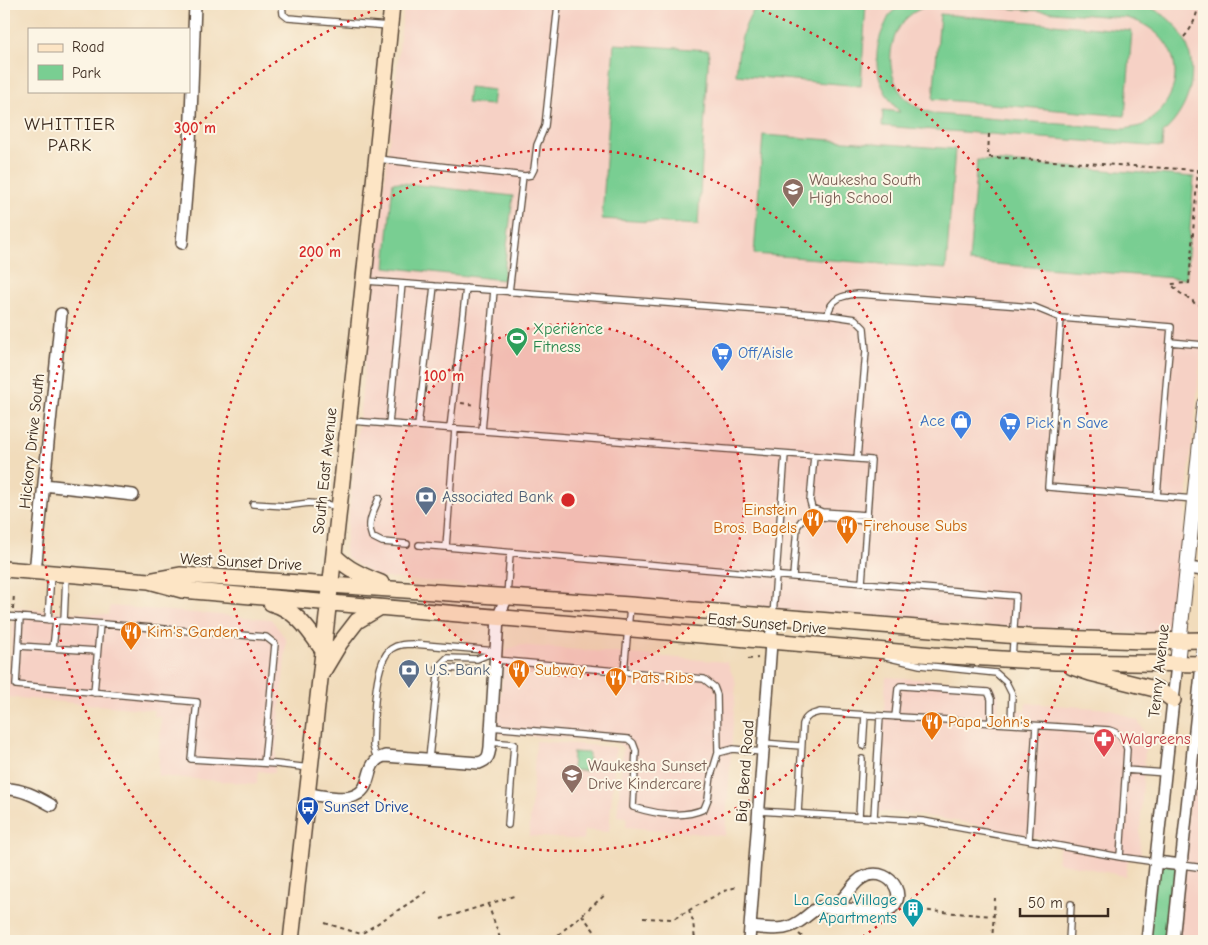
<svg xmlns="http://www.w3.org/2000/svg" width="1208" height="945" viewBox="0 0 1208 945" font-family="'Comic Neue',sans-serif">
<rect width="100%" height="100%" fill="#fcf5e5"/>
<filter id="ink" filterUnits="userSpaceOnUse"><feTurbulence type="fractalNoise" baseFrequency=".02" numOctaves="2"/><feDisplacementMap in="SourceGraphic" scale="10" xChannelSelector="R" yChannelSelector="G"/><feConvolveMatrix kernelMatrix="1 2 1 2 8 2 1 2 1" color-interpolation-filters="sRGB"/></filter>
<filter id="wash" filterUnits="userSpaceOnUse"><feTurbulence type="fractalNoise" baseFrequency=".0096" numOctaves="4" result="noise"/><feDisplacementMap in="SourceGraphic" scale="20" xChannelSelector="R" yChannelSelector="G"/><feGaussianBlur stdDeviation="1.12" result="paint"/><feColorMatrix in="noise" values="0 0 0 0 0 0 0 0 0 0 0 0 0 0 0 0 0 1.4 0 .05"/><feComposite in="paint" operator="in"/></filter>
<g filter="url(#wash)">
<rect width="100%" height="100%" fill="#f1dcbb"/>
<path fill="#f6d1c5" d="M404,4H1204V327L1175,611L1173,623L1171,628L1165,632L1152,633L1032,630L376,577L346,557L345,549Z
M110,606L271,619L286,639V646L274,773L258,771L257,784L158,776L161,717L154,716V710L7,697L14,608L108,615Z
M519,645L727,662L736,683L725,836L626,827L627,817L617,816L623,748L618,742L497,734L504,652Z
M1204,668V941H1173Z
M886,677L992,684L999,695L998,712L1000,715L1017,710L1025,711L1026,703L1111,709L1138,721L1146,734L1140,832L1141,859L1129,857L1125,876L1057,862L1060,843L962,822L906,813L877,812Z
M536,741L616,747L609,832L584,830L583,840L529,836Z"/>
<path fill="#79ce92" stroke="#5a7c58" d="M758,4H866L861,86L736,75C738,49 742,25 758,4Z
M903,4H941C933,5 925,6 918,10C885,27 881,80 911,103C918,109 927,111 935,114L1124,129C1130,128 1138,127 1143,125C1151,120 1157,114 1163,107C1190,70 1169,29 1127,18L956,4H1140C1200,21 1208,93 1163,133L1162,147L882,126L883,110L900,112C877,89 870,57 884,27C886,23 888,17 891,13C894,10 900,7 903,4Z
M940,14L1132,31L1125,116L933,99Z
M614,44L709,50L698,225L602,219Z
M469,87L494,90L492,105L467,103Z
M763,135L955,149L946,269L754,254Z
M977,160L1194,177L1186,279L969,262Z
M393,182L513,196L503,280L385,267Z
M573,752L589,753L588,771L572,770Z
M1156,862L1181,865L1173,941H1147Z"/>
</g>
<g filter="url(#ink)">
<g fill="none" stroke-linecap="round" stroke-linejoin="round">
<g stroke="#564536" stroke-width="8">
<path id="service" d="M282,4L283,14L288,18L389,26
M378,159L525,176L531,175L534,169L537,145L545,126L558,4
M366,281L828,315L855,319L864,328L866,351L857,459
M509,292L523,176
M828,315C830,298 844,295 858,294L1034,307L1061,318L1171,327L1157,496L1048,487L1061,318
M1170,342L1204,345
M351,421L871,460L862,583
M389,424L402,284
M418,426L434,286
M450,428L466,288
M455,429L446,547L1016,596L1012,659
M482,431L494,290
M814,456L810,501L812,508L822,512L867,515
M1157,496L1194,499
M379,498C374,511 366,522 372,537L382,542L407,544
M253,504L286,506L309,503L339,506
M419,545L446,547
M793,577L797,527L801,521L811,516L866,521
M507,596L510,553
M4,616L266,637L275,644L264,763
M773,616L785,454
M20,617L16,685L197,702L191,759L276,764L310,768
M48,620L51,573
M64,621L66,576
M19,646L97,651
M53,648L56,620
M886,657L920,665L996,673L1006,682L1012,694L1011,724
M496,660L704,679L714,687L717,695L718,753
M438,667L495,672
M624,671L630,607
M94,693L100,624
M895,717L898,689L900,686H903L988,692L991,699V723
M491,727L628,739L633,743L636,751L633,807C656,814 682,819 704,809L708,799L711,776L718,753L733,749L762,752
M490,742L514,744L508,825
M763,743L801,746
M863,746L865,715
M378,758L375,753L373,746C374,723 373,663 391,649C398,644 406,644 413,644L496,651
M429,758L439,666L447,658L477,659L496,651
M1126,770L1166,773
M758,811L923,821L1120,857L1156,862
M798,813L803,724C806,715 812,714 820,712L1109,730C1120,733 1124,739 1127,749L1120,857
M859,817L862,759
M874,817L880,716
M1029,840L1036,726
M1182,865L1204,868
M1069,941L1071,904"/>
</g>
<g stroke="#564536" stroke-width="14">
<path id="minor" d="M182,243L190,144L195,4
M44,485L133,495
M1187,568L1204,570
M35,572L61,314
M4,789C21,788 37,797 51,805
M307,794C319,795 339,800 350,797C377,791 361,762 385,756L479,763C488,760 489,756 490,747L498,618L507,596
M1156,862L1182,865
M750,927C765,928 784,932 797,923C806,918 811,911 820,907L883,912C913,903 892,866 866,876C851,881 848,900 831,907
M749,941L773,616
M1147,941L1177,664
M1173,941L1202,664"/>
</g>
<g stroke="#564536" stroke-width="16">
<path id="tertiary" d="M1177,664L1204,404
M1202,664L1204,646"/>
</g>
<g stroke="#564536" stroke-width="18">
<path id="secondary" d="M334,555C347,569 363,576 381,583
M4,569L149,581L182,590L933,655L1056,662L1204,664
M153,580L180,575L212,577L630,605L1030,637L1144,641L1204,640
M271,603C296,610 308,629 322,649
M1072,667L1090,673L1159,690L1173,700
M322,673L340,643L357,621L379,608
M291,941C325,629 362,317 392,4"/>
</g>
<path stroke="#564536" stroke-width="2" stroke-dasharray="4 4" stroke-linecap="butt" d="M1184,37C1193,27 1196,17 1199,4
M989,134L988,157L1198,170L1189,283L1171,284L1180,293L1192,300L1195,304L1201,305
M461,403L476,405
M13,609L14,594
M4,634H11
M748,659L758,658
M4,736L7,688
M488,904L501,941
M904,909L994,916
M689,910L693,921L695,941
M582,915L595,932L598,941
M643,918L673,919L722,892L736,887
M441,919L517,895
M325,923L361,934L428,891
M799,934L806,940L816,941
M558,935L605,895
M992,941L995,898"/>
<use href="#service" stroke="#fff" stroke-width="5.5"/>
<use href="#minor" stroke="#fff" stroke-width="11"/>
<use href="#tertiary" stroke="#fff" stroke-width="14"/>
<use href="#secondary" stroke="#fde5c5" stroke-width="15"/>
</g>
</g>
<circle cx="568" cy="500" r="176" fill="#d62828" fill-opacity=".12"/>
<g fill="none" stroke="#d62828" stroke-width="2.5" stroke-dasharray="2.5 5">
<circle cx="568" cy="500" r="176"/>
<circle cx="568" cy="500" r="351"/>
<path d="M277 939A527 527 0 0 1 388 5M748 5A527 527 0 0 1 859 939"/>
</g>
<defs>
<g id="school-pin" transform="scale(1.125)"><path d="M0 17L-7.5 6A9.5 9.5 0 1 1 7.5 6Z" fill="#8d6e63" stroke="#fcf5e5"/><path d="M0-5L7-2L0 1L-7-2ZM-4 1L0 2.5L4 1V4Q0 6-4 4Z" fill="#fff"/></g>
<g id="stadium-pin" transform="scale(1.125)"><path d="M0 17L-7.5 6A9.5 9.5 0 1 1 7.5 6Z" fill="#2e9e5b" stroke="#fcf5e5"/><path d="M0-5a6.5 5 0 1 0 0 10a6.5 5 0 1 0 0-10ZM-3.5-1.8h7v3.6h-7Z" fill="#fff"/></g>
<g id="supermarket-pin" transform="scale(1.125)"><path d="M0 17L-7.5 6A9.5 9.5 0 1 1 7.5 6Z" fill="#3f7fe0" stroke="#fcf5e5"/><path d="M-6-5.5h2.5l.6 2H6L4.5 2H-2.5L-4.4-4H-6ZM-1.5 3.2a1.3 1.3 0 1 0 .1 0ZM3 3.2a1.3 1.3 0 1 0 .1 0Z" fill="#fff"/></g>
<g id="shop-pin" transform="scale(1.125)"><path d="M0 17L-7.5 6A9.5 9.5 0 1 1 7.5 6Z" fill="#3f7fe0" stroke="#fcf5e5"/><path d="M-5-2.5h2.3a2.7 3.5 0 0 1 5.4 0H5L5.5 6h-11ZM-1.5-2.5h3a1.5 2.3 0 0 0-3 0Z" fill="#fff"/></g>
<g id="bank-pin" transform="scale(1.125)"><path d="M0 17L-7.5 6A9.5 9.5 0 1 1 7.5 6Z" fill="#5c6f8a" stroke="#fcf5e5"/><path d="M-6-4H6V4H-6ZM0-2.3a2.3 2.3 0 1 0 0 4.6a2.3 2.3 0 1 0 0-4.6Z" fill="#fff"/></g>
<g id="restaurant-pin" transform="scale(1.125)"><path d="M0 17L-7.5 6A9.5 9.5 0 1 1 7.5 6Z" fill="#e8710a" stroke="#fcf5e5"/><path d="M-5-6h1v4h1v-4h1v4h1v-4h1v5L-1.5 .5V6h-2V.5L-5-1ZM5-6V6H3V1.5H1.5Q1.5-4 5-6Z" fill="#fff"/></g>
<g id="pharmacy-pin" transform="scale(1.125)"><path d="M0 17L-7.5 6A9.5 9.5 0 1 1 7.5 6Z" fill="#e0444e" stroke="#fcf5e5"/><path d="M-2-6h4v4h4v4h-4v4h-4v-4h-4v-4h4Z" fill="#fff"/></g>
<g id="bus-pin" transform="scale(1.125)"><path d="M0 17L-7.5 6A9.5 9.5 0 1 1 7.5 6Z" fill="#1a4fb4" stroke="#fcf5e5"/><path d="M-5-6H5V4H4V6H2V4H-2V6H-4V4H-5ZM-3.5-4V0h7V-4ZM-3.5 1.2v1.5H-2V1.2ZM2 1.2v1.5H3.5V1.2Z" fill="#fff"/></g>
<g id="building-pin" transform="scale(1.125)"><path d="M0 17L-7.5 6A9.5 9.5 0 1 1 7.5 6Z" fill="#0f9aa8" stroke="#fcf5e5"/><path d="M-4-6H4V6H1V3H-1V6H-4ZM-2.5-4.3h1.7v1.8h-1.7ZM.8-4.3h1.7v1.8H.8ZM-2.5-1h1.7V.8h-1.7ZM.8-1h1.7V.8H.8Z" fill="#fff"/></g>
</defs>
<g fill-rule="evenodd">
<use href="#school-pin" x="793" y="189"/>
<use href="#stadium-pin" x="517" y="338"/>
<use href="#supermarket-pin" x="722" y="353"/>
<use href="#shop-pin" x="961" y="421"/>
<use href="#supermarket-pin" x="1010" y="423"/>
<use href="#bank-pin" x="426" y="497"/>
<use href="#restaurant-pin" x="813" y="519"/>
<use href="#restaurant-pin" x="847" y="526"/>
<use href="#restaurant-pin" x="131" y="632"/>
<use href="#bank-pin" x="409" y="670"/>
<use href="#restaurant-pin" x="519" y="670"/>
<use href="#restaurant-pin" x="616" y="678"/>
<use href="#restaurant-pin" x="932" y="722"/>
<use href="#pharmacy-pin" x="1104" y="739"/>
<use href="#school-pin" x="572" y="775"/>
<use href="#bus-pin" x="308" y="807"/>
<use href="#building-pin" x="913" y="909"/>
</g>
<g text-anchor="middle" dominant-baseline="central" stroke-width="4" stroke-linejoin="round" paint-order="stroke">
<g font-size="16" fill="#785e54" stroke="#fcf5e5" text-anchor="start">
<text x="809" y="180">Waukesha South<tspan x="809" dy="18">High School</tspan></text>
<text x="588" y="766">Waukesha Sunset<tspan x="588" dy="18">Drive Kindercare</tspan></text>
</g>
<g font-size="16" fill="#27864d" stroke="#fcf5e5" text-anchor="start">
<text x="533" y="329">Xperience<tspan x="533" dy="18">Fitness</tspan></text>
</g>
<g font-size="16" fill="#366cbe" stroke="#fcf5e5" text-anchor="start">
<text x="738" y="353">Off/Aisle</text>
<text x="945" y="421" text-anchor="end">Ace</text>
<text x="1026" y="423">Pick 'n Save</text>
</g>
<g font-size="16" fill="#3b2a1e" stroke="#fcf5e5">
<text transform="translate(32 441) rotate(-84)">Hickory Drive South</text>
<text transform="translate(325 471) rotate(-84)">South East Avenue</text>
<text transform="translate(241 562) rotate(3)">West Sunset Drive</text>
<text transform="translate(767 624) rotate(5)">East Sunset Drive</text>
<text transform="translate(1159 671) rotate(-84)">Tenny Avenue</text>
<text transform="translate(745 771) rotate(-86)">Big Bend Road</text>
</g>
<g font-size="16" fill="#4e5e75" stroke="#fcf5e5" text-anchor="start">
<text x="442" y="497">Associated Bank</text>
<text x="425" y="670">U.S. Bank</text>
</g>
<g font-size="16" fill="#c56008" stroke="#fcf5e5" text-anchor="start">
<text x="797" y="510" text-anchor="end">Einstein<tspan x="797" dy="18">Bros. Bagels</tspan></text>
<text x="863" y="526">Firehouse Subs</text>
<text x="147" y="632">Kim's Garden</text>
<text x="535" y="670">Subway</text>
<text x="632" y="678">Pats Ribs</text>
<text x="948" y="722">Papa John's</text>
</g>
<g font-size="16" fill="#be3a42" stroke="#fcf5e5" text-anchor="start">
<text x="1120" y="739">Walgreens</text>
</g>
<g font-size="16" fill="#164399" stroke="#fcf5e5" text-anchor="start">
<text x="324" y="807">Sunset Drive</text>
</g>
<g font-size="16" fill="#0d838f" stroke="#fcf5e5" text-anchor="end">
<text x="897" y="900">La Casa Village<tspan x="897" dy="18">Apartments</tspan></text>
</g>
<g font-size="18" letter-spacing="1" fill="#3b2a1e" stroke="#fcf5e5">
<text x="70" y="124">WHITTIER<tspan x="70" dy="21">PARK</tspan></text>
</g>
</g>
<circle cx="568" cy="500" r="8" fill="#d62828" stroke="#fcf5e5" stroke-width="2.5"/>
<g font-size="15" text-anchor="middle" font-weight="bold" fill="#d62828" stroke="#fcf5e5" stroke-width="4" stroke-linejoin="round" paint-order="stroke">
<text x="195" y="133">300 m</text>
<text x="320" y="257">200 m</text>
<text x="444" y="381">100 m</text>
</g>
<rect width="1208" height="945" fill="none" stroke="#fcf5e5" stroke-width="20"/>
<rect x="28" y="28" width="162" height="65" fill="#fcf5e5" stroke="#afa495"/>
<rect x="38" y="44" width="25" height="8" fill="#fde5c5" stroke="#afa495"/>
<text x="72" y="52" font-size="15" fill="#3b2a1e">Road</text>
<rect x="38" y="65" width="25" height="15" fill="#79ce92" stroke="#afa495"/>
<text x="72" y="78" font-size="15" fill="#3b2a1e">Park</text>
<path d="M1020 908v8h88v-8" fill="none" stroke="#3b2a1e" stroke-width="2.5"/>
<text x="1028" y="908" font-size="15" fill="#3b2a1e" stroke="#fcf5e5" stroke-width="4" paint-order="stroke">50 m</text>
</svg>
